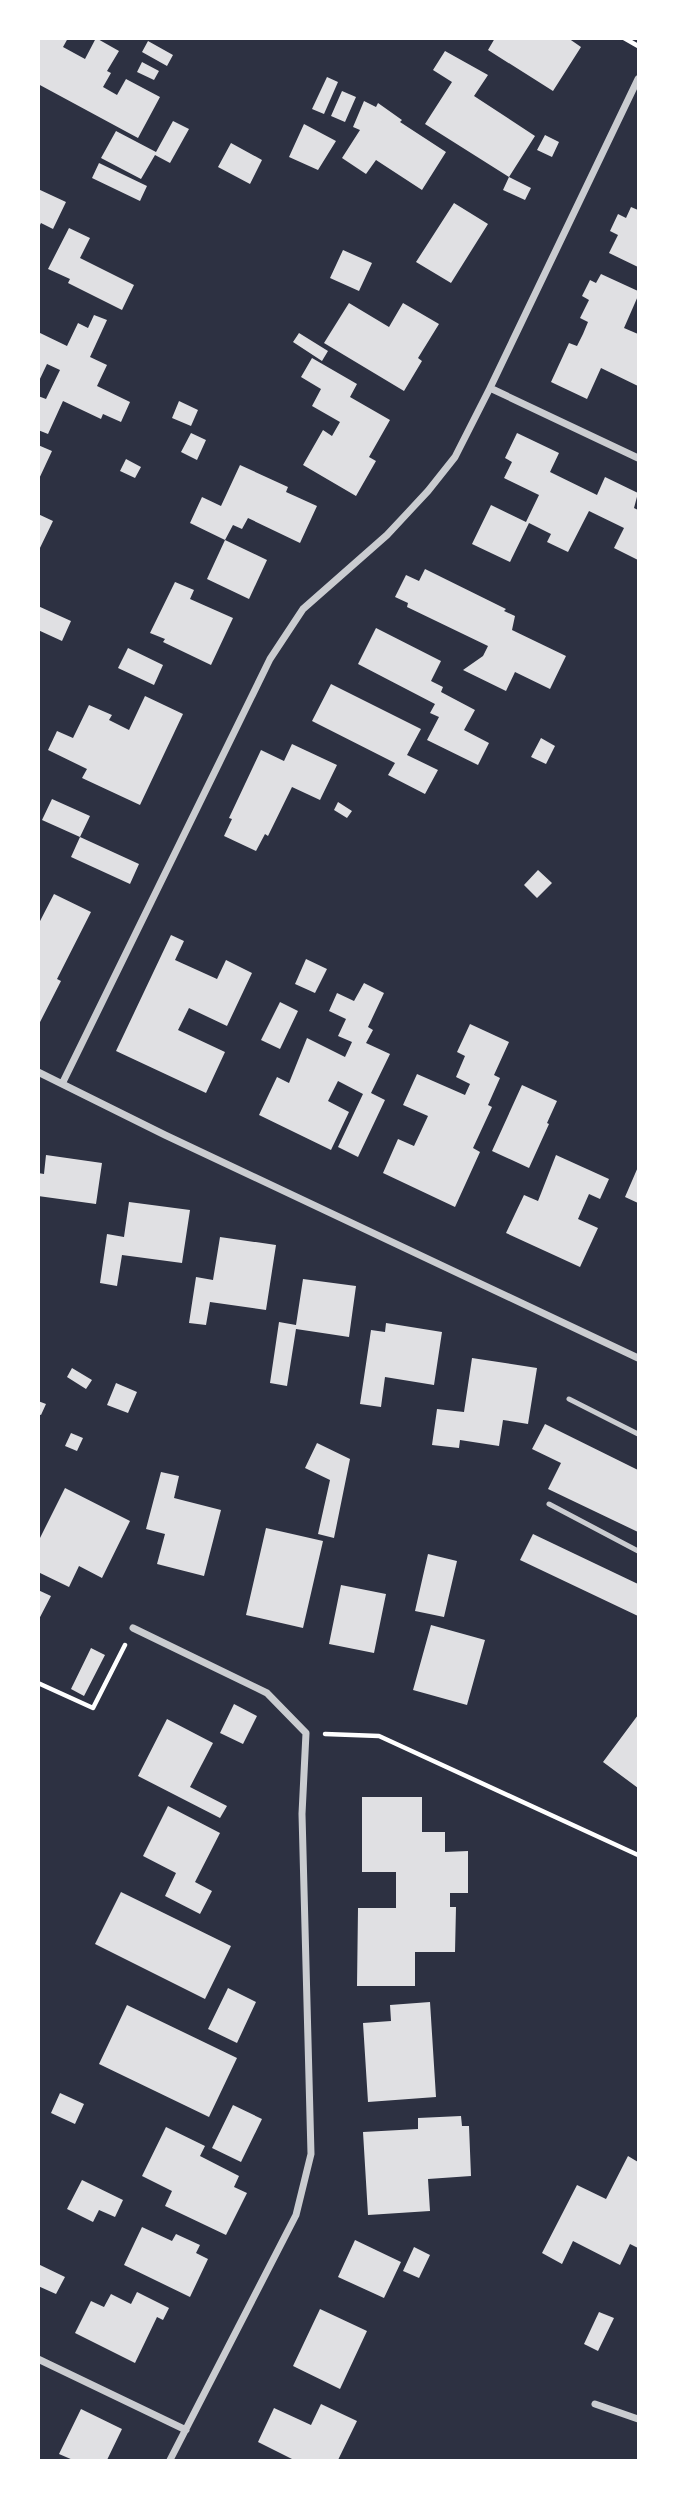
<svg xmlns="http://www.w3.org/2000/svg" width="677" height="2499" viewBox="0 0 677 2499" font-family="'Open Sans',sans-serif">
<rect width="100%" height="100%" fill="#2d3142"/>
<path fill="#e0e0e3" d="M38,38H68L63,47L85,59L96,38L119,51L107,71L111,73L103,87L117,95L126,79L160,97L138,138L38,84Z
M495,38H568L581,47L553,91L488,50Z
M148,41L173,55L167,66L142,52Z
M445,51L488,75L474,96L535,136L509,177L425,124L452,82L433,70Z
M142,62L159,71L154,80L137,72Z
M327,77L338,82L324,114L312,109Z
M342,91L356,97L345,122L331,116Z
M364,101L376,107L378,103L402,120L400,122L446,152L422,190L376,160L366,174L342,158L360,130L353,127Z
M173,121L189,129L170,163L155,155L141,179L101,158L116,131L156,152Z
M304,124L336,141L318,170L289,157Z
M545,135L559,142L552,157L537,150Z
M231,143L262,160L250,184L218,167Z
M99,163L147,186L140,201L92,178Z
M509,177L531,188L525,200L503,190Z
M38,189L66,202L53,229L41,223L38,229Z
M454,203L488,224L451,283L416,262Z
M631,207L638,210V267L609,253L618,235L610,231L618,214L626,218Z
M69,228L90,238L80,258L134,285L122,310L68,283L70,279L48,269Z
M343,250L372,263L359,291L330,278Z
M601,274L638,291V296L624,328L638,334V386L601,368L587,399L551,382L569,343L577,346L583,334L588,322L580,318L589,300L582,296L590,280L596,283Z
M349,303L389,327L403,303L439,324L418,358L422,361L404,391L324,343Z
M94,315L107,320L90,357L107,365L97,386L130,402L121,422L103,414L101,419L63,401L48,434L38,430V396L46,399L60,370L47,364L38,383V332L67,346L78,323L88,328Z
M299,333L328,351L322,361L293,342Z
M312,358L357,384L350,397L390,420L369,457L376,461L356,496L303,465L323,430L332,436L340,422L312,406L321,389L301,377Z
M179,401L198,410L191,426L172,418Z
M191,433L206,440L197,460L181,452Z
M517,433L559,453L550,472L597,495L605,477L638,493L634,508L638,510V560L614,548L624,528L589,511L568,552L547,542L551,534L529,523L510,562L472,544L491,505L526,522L539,495L504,478L512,462L505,458Z
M38,445L52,451L38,481Z
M126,459L141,467L135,478L120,471Z
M240,465L288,487L286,492L317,506L300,543L248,518L242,529L233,525L225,540L267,560L249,599L207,579L225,540L190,523L202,497L221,506Z
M38,514L53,521L38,552Z
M425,569L506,609L504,611L515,616L512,630L566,656L550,689L515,672L506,691L463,670L483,656L488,646L407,607L408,603L395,597L406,575L419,581Z
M175,582L194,590L190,599L233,618L211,665L163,642L165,639L150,633Z
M38,606L71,621L62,641L38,630Z
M376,628L441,661L431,681L443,687L441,692L475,710L464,730L489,743L478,765L427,740L439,717L430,713L435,704L358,664Z
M128,648L163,665L154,685L118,668Z
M331,684L421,729L407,755L438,770L425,794L388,775L395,763L312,721Z
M145,696L183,714L140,805L82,778L87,769L48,750L57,731L73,738L89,705L112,715L109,720L129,730Z
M541,738L555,746L546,764L531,757Z
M292,744L337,765L320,800L292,787L268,836L265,834L256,851L224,836L232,819L229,818L261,750L284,761Z
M52,799L90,816L80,837L139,864L130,884L71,857L80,837L42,820Z
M338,802L352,811L347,818L334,810Z
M538,870L552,883L537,898L524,885Z
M54,894L91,912L57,979L61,981L38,1026V925Z
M171,935L184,941L175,960L217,979L226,960L252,973L227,1026L189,1008L178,1030L225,1052L206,1093L116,1051Z
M306,959L327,969L315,993L295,984Z
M364,983L384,993L368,1027L373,1030L366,1043L390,1054L371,1093L385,1100L358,1157L338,1147L363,1094L338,1081L328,1101L349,1112L331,1150L259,1115L277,1077L289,1083L307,1038L345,1057L352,1042L338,1036L346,1019L329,1011L337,993L354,1001Z
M280,1002L298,1011L280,1049L261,1040Z
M470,1024L509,1042L494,1075L500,1078L488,1105L492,1107L473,1148L480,1152L455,1207L383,1173L398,1139L414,1146L428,1116L403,1105L417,1074L465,1095L470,1084L456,1077L465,1056L457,1052Z
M522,1085L557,1101L547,1123L549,1124L529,1168L492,1151Z
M46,1155L102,1163L96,1204L38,1196V1173L44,1174Z
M556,1155L609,1179L600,1199L589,1194L578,1219L598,1228L580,1267L506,1233L524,1195L538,1201Z
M638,1167V1203L625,1197Z
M129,1202L190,1210L182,1263L122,1255L117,1286L100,1283L107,1234L124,1237Z
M220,1237L276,1245L266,1310L210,1302L206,1325L189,1323L196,1277L213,1280Z
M303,1279L356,1286L349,1337L296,1329L287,1386L270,1383L279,1322L296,1325Z
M386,1323L442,1332L434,1385L385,1377L381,1407L360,1404L371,1330L385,1332Z
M472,1358L537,1368L528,1424L503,1420L499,1446L460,1440L459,1448L432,1445L437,1409L464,1412Z
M72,1368L92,1380L86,1389L67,1377Z
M116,1383L137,1392L128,1413L107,1405Z
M38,1401L46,1404L41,1415L38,1414Z
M545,1424L638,1470V1532L548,1489L561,1463L532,1449Z
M71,1433L83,1438L77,1451L65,1446Z
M317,1443L350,1459L334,1538L318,1534L330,1480L305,1468Z
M161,1472L179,1476L174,1498L221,1510L204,1576L157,1564L165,1534L146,1529Z
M65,1488L130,1521L102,1578L79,1566L69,1587L38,1572V1542Z
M266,1528L323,1541L303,1628L246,1615Z
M533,1534L638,1584V1616L520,1560Z
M428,1554L457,1561L444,1617L415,1611Z
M341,1585L386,1594L374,1653L329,1644Z
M38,1590L51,1596L38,1621Z
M431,1625L485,1640L467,1705L413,1690Z
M91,1648L105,1655L84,1696L71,1689Z
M234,1704L257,1716L243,1744L220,1733Z
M638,1715V1788L603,1762Z
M167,1719L213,1743L190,1787L227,1806L220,1818L138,1776Z
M362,1797H422V1832H445V1852L468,1851V1893H450V1907H456L455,1952H415V1986H357L358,1908H396V1872H362Z
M168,1806L220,1833L195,1882L212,1891L200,1914L165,1896L176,1873L143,1856Z
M121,1892L231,1946L205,1999L95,1944Z
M228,1988L256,2002L237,2043L208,2029Z
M430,2002L436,2097L368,2102L363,2023L391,2021L390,2005Z
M127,2005L237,2058L209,2117L99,2064Z
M60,2093L84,2104L75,2124L51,2113Z
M233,2105L262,2119L241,2162L212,2148Z
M461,2116L462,2126H469L471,2176L428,2179L430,2211L368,2215L363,2132L418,2129V2118Z
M166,2127L205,2146L200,2156L239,2176L234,2187L247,2193L226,2235L165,2206L172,2191L142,2176Z
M628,2156L638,2162V2248L630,2244L620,2265L573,2241L562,2264L542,2253L577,2185L606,2199Z
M82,2180L123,2200L115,2217L99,2210L93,2222L67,2209Z
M142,2227L172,2241L176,2234L200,2245L196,2253L208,2259L190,2297L124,2265Z
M355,2240L401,2262L384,2298L338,2277Z
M414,2247L430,2255L419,2278L403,2271Z
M38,2264L65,2277L56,2294L38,2286Z
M137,2292L169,2308L163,2320L157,2317L135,2363L75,2333L91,2301L104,2307L111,2294L131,2304Z
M320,2309L367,2331L340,2389L293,2366Z
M599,2312L614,2318L598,2351L584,2344Z
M321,2404L357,2421L338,2460H294L258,2442L274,2408L311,2425Z
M81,2409L122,2429L107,2460H73L59,2454Z"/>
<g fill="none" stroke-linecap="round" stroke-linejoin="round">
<path stroke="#fff" stroke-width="4.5" d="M624,38L638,46
M38,1683L93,1708L125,1645
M325,1734L379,1736L638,1855"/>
<path stroke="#caccd0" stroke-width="5" d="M569,1399L638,1434
M549,1504L638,1551"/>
<path stroke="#caccd0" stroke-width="7" d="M490,388L638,458
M38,1072L165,1135L638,1358
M63,1082L270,659L303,609L387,535L428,491L455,457L490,388L638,79
M133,1628L267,1693L306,1733L302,1814L311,2154L296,2215L170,2460
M38,2359L186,2430
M595,2404L638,2419"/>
</g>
<rect width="677" height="2499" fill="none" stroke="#ffffff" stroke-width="80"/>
</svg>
